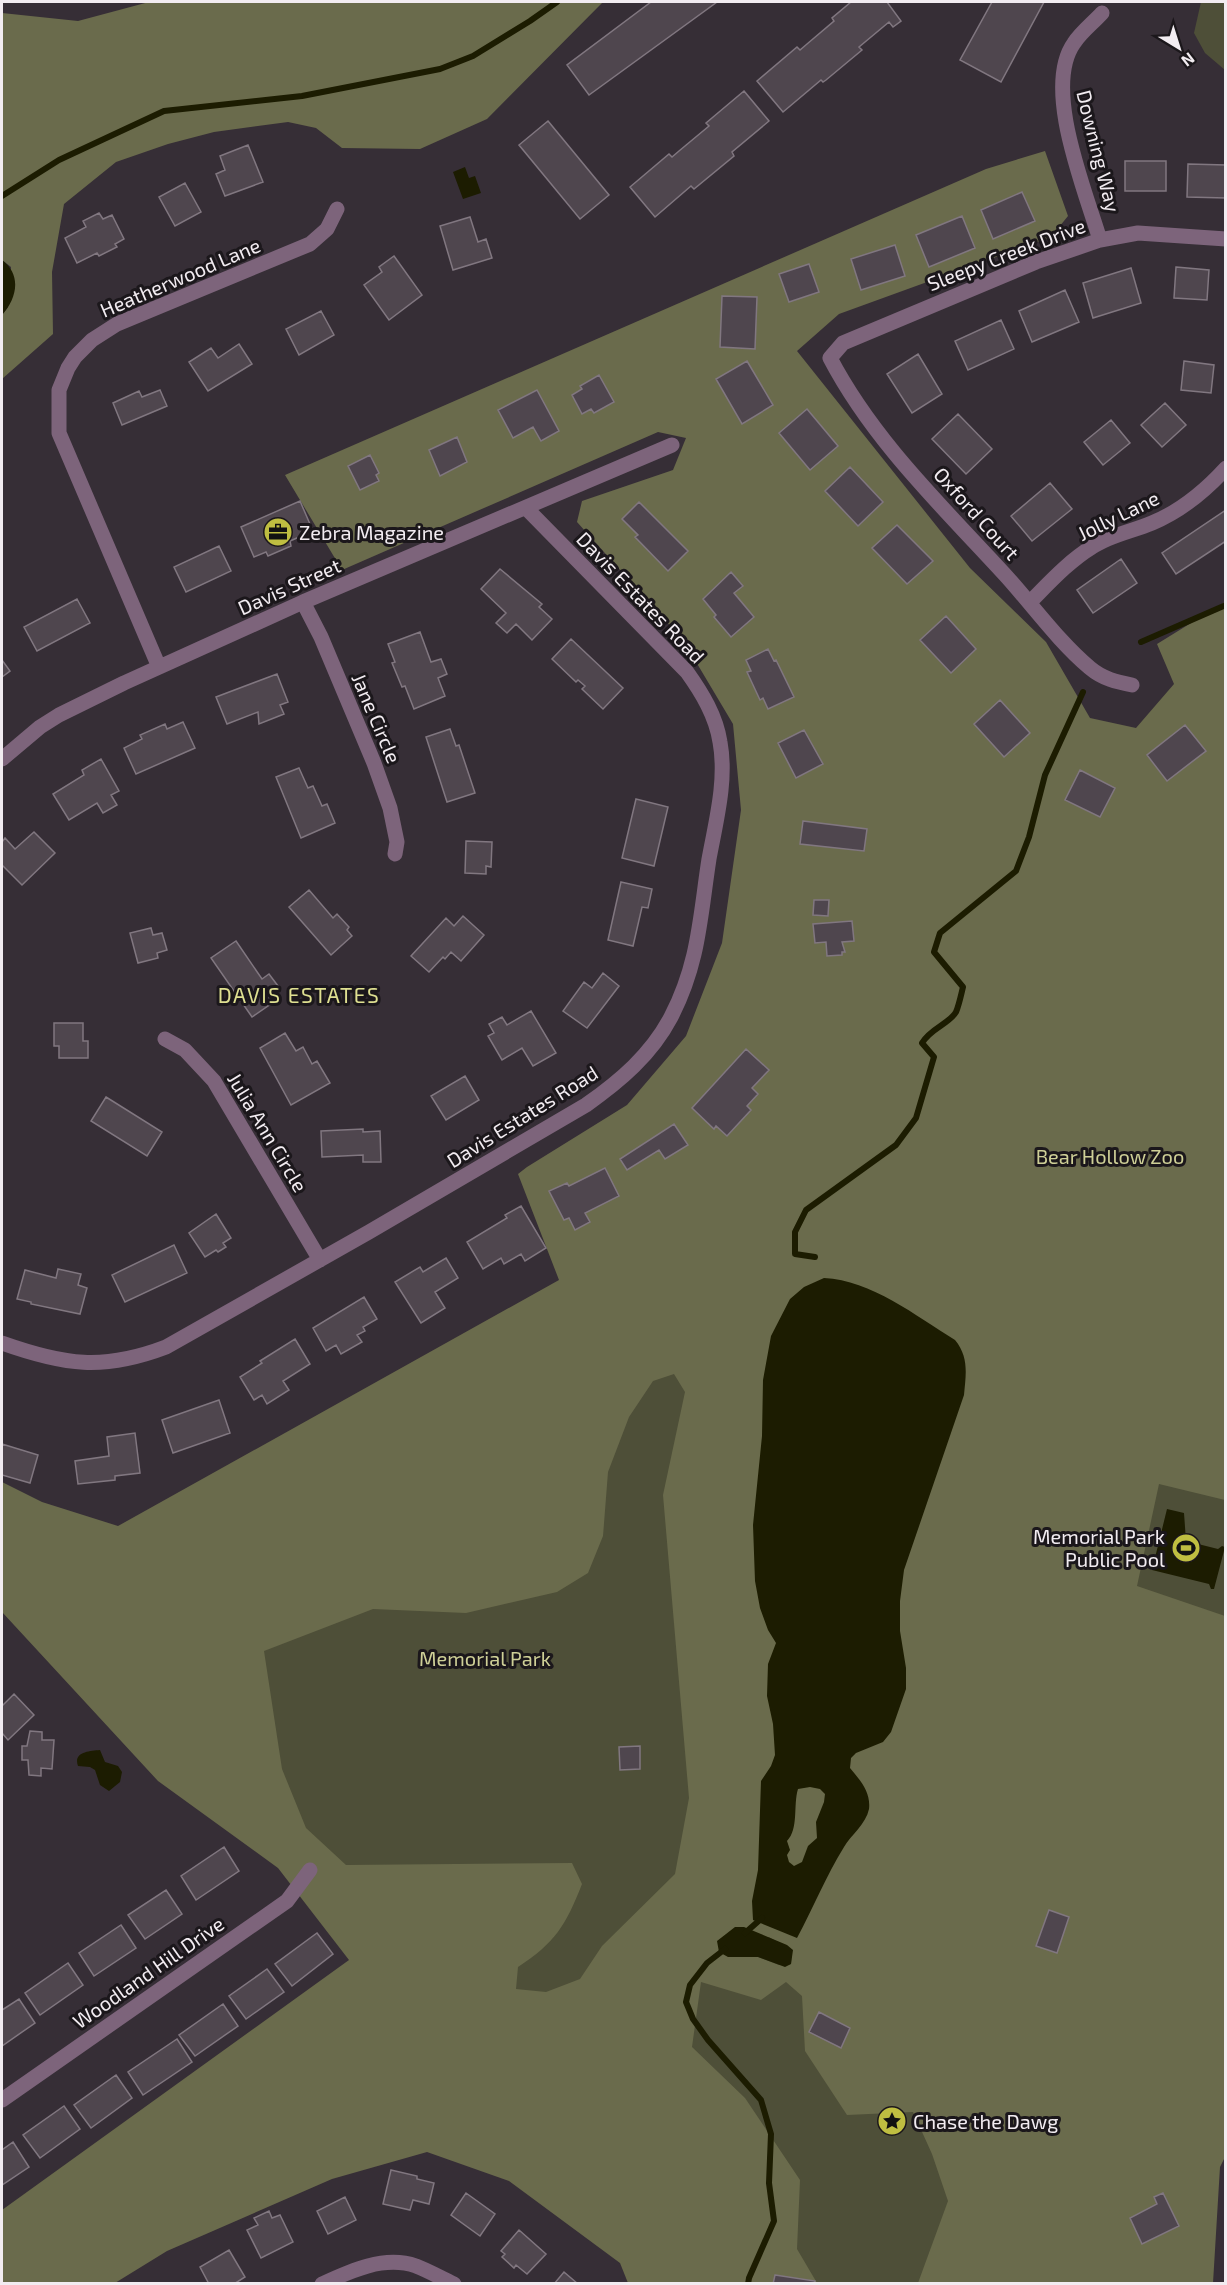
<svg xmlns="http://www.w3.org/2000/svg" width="1227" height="2285" viewBox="0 0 1227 2285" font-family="'Exo 2',sans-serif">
<rect width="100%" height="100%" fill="#362e36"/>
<path fill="#4e4f38" d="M1201,2H1225V70L1205,53L1194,33Z
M1225,743V2122L1049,2283H689L318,1901L2,1607L838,1141Z"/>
<path fill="#6a6b4c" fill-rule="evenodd" d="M149,2H603L487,119L420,149L342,148L316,128L288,122L214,132L168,144L116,162L64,204L52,272L53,334L2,379V315L8,307L11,267L2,260V13L78,21Z
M1045,151L1068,216L1051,237L839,314L797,351L970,568L1046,642L1090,718L1136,728L1174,684L1157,644L1225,602V1500L1159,1484L1137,1586L1225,1616L1226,2155L1220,2167L1213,2283H918L948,2201L932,2154L913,2112L847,2115L805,2051L802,1996L786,1982L761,2000L701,1982L692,2047L745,2098L800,2180L797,2249L817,2283H628L620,2263L509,2181L427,2152L332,2179L167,2251L115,2283H2V2210L349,1960L278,1868L158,1781L2,1612V1482L42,1502L118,1526L559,1280L518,1174L527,1167L627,1105L686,1036L722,943L741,810L733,724L683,640L577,522L582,501L673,470L686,438L658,432L342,570L285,475L986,169ZM674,1374L685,1392L663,1495L689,1798L675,1874L602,1946L580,1979L546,1992L516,1989L518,1967C555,1943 566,1925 582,1884L572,1863L346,1865L306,1828L282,1769L264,1651L373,1609L466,1613L557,1592L588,1573L603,1536L608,1472L629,1417L653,1381ZM769,1937L792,1950L791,1964L779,1965L758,1957H728Z"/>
<path fill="#1c1c01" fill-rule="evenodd" d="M465,167L469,178L475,176L481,193L463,199L453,172Z
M2,260C22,275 17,298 2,315Z
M824,1278C871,1280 916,1316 955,1340C969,1357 966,1374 964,1395L904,1570L900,1601V1631L906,1668V1689L891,1732L883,1742L856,1753L851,1758L850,1768C860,1780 871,1792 869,1809C866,1824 851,1835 844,1847C826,1876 813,1908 797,1938L753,1920L752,1901L758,1870L761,1781L771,1766L775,1755L773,1724L767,1696L768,1664L776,1643L768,1630L760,1608L755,1581L753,1525L762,1436L763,1380L771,1336L790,1299L804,1287ZM810,1787L820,1789L825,1794L824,1802L816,1822L817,1838L808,1846L802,1862L794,1866L789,1862L787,1855L790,1850L787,1841C799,1829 793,1805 798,1789Z
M1167,1509L1184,1513L1186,1541L1218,1549L1222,1546L1225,1547L1214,1589H1211L1209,1584L1152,1570Z
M100,1750L105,1762L118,1766L122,1772L120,1782L109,1791L100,1785L95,1770L90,1767L78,1766C73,1752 89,1751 100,1750Z
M735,1927H744L787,1945L793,1950L791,1964L785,1967L758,1957H728L719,1952L717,1941Z"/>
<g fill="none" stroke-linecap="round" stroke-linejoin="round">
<path stroke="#1c1c01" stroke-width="6" d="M2,196L59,160L164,111L302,96L440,69L473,56L530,21L557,2
M1141,642L1226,605
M815,1257L795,1254V1232L806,1210L896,1145L916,1118L934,1057L922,1043C931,1028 949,1024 956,1012C959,1005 961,995 963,987L934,952L940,933L1016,871L1029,837L1045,775L1083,692
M745,1933L762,1918
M725,1949L707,1963L690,1985L686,2002L693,2019L708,2040L761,2100L771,2134L769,2183L774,2221L749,2278L748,2284"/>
</g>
<path fill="#4f464e" stroke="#817780" stroke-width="1.5" d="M651,2H717L589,95L567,65Z
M851,2H887L901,21L893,27L889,22L859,47L862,50L826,80L823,82L821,80L783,112L757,81L797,47L800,50L807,44L834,21L832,18Z
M992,2H1044L1001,82L960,60Z
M744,91L769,121L732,152L734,156L694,189L691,186L655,217L630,187L669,154L672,157L679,151L709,126L706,123Z
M548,121L609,195L580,219L519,145Z
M248,145L263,182L225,196L216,174L225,170L220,156Z
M1125,161H1166V191H1125Z
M1188,164L1226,165V198L1187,197Z
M185,183L201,212L175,226L159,197Z
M1022,192L1035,221L993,239L981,210Z
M99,213L103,219L112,215L124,239L115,244L117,247L99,256L97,253L77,263L65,238L86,227L83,221Z
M962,216L975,248L929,267L916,235Z
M470,217L478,242L486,239L492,258L453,270L440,226Z
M895,245L905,276L861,290L851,259Z
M394,256L422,295L389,320L364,285L382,272L379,267Z
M809,264L819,292L789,302L779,274Z
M1176,267L1209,270L1207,300L1174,298Z
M1131,268L1141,303L1093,318L1083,283Z
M1065,290L1079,322L1032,342L1019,311Z
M722,296L757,297L755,349L720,347Z
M321,311L334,335L299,355L286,329Z
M1001,320L1014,349L968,370L955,341Z
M239,344L252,364L208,391L189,362L211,348L218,358Z
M918,354L942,394L912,413L887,374Z
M747,361L773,405L742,424L716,379Z
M1184,361L1214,365L1211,393L1181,390Z
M599,375L614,402L594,413L591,409L582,414L572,395L582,389L580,386Z
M160,390L167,406L122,425L113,403L139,391L142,397Z
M537,390L559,431L541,441L533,427L513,438L498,410Z
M1165,403L1186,425L1162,447L1141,425Z
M807,409L838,446L810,470L779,433Z
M958,414L992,449L966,474L932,439Z
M1111,420L1130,443L1103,465L1084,442Z
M457,437L467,462L440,476L429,450Z
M370,455L379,473L376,475L379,481L360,490L348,466Z
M850,467L883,502L858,526L825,491Z
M1050,483L1072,509L1032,541L1011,516Z
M300,501L313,531L290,541L291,546L268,556L266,552L254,557L241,527Z
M639,502L688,551L668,571L635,537L638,535L622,519Z
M1226,510V541L1176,574L1162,553Z
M897,525L933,561L907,584L872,548Z
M219,546L231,571L186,592L174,567Z
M1121,559L1137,583L1093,613L1077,590Z
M500,569L542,604L539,607L552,619L532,640L516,624L507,633L496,623L506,613L481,589Z
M731,572L743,586L734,593L754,617L731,637L714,617L716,615L703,599Z
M77,599L90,623L37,651L24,627Z
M946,616L976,649L951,673L920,640Z
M420,632L431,662L441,659L447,674L438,678L445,696L414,709L405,686L402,687L392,663L395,662L388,644Z
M571,639L623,688L603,709L582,689L585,686L578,680L576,682L552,659Z
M768,649L774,661L776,660L794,697L768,709L763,698L760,700L747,672L751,671L746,660Z
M2,660L10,671L2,677Z
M277,674L288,702L280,705L284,714L259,724L258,712L227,724L216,697Z
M1000,700L1030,733L1004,757L974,724Z
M183,722L195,748L136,774L124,748L142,739L140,735L165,724L167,729Z
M1185,725L1206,751L1167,781L1147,755Z
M450,729L456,746L459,745L475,793L447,802L426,737Z
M804,730L823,764L796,778L778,743Z
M101,759L119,791L111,795L117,805L103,813L97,803L69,820L53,794L84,775L82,770Z
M299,768L308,788L313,786L322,806L327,804L335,823L301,838L276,777Z
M1080,770L1115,788L1100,817L1065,800Z
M636,799L668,807L654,866L622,858Z
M803,821L867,829L864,851L800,844Z
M34,832L55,853L22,885L2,865V842L5,838L15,849Z
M466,841L492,842L491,867L486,866V874L465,873Z
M621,882L652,889L648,908L642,907L633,946L608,940Z
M309,890L333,918L337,914L349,927L347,930L352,936L331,955L289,907Z
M814,900H829L828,916L813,915Z
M463,916L484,935L461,961L451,952L445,959L443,957L429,972L411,956L446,918L454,926Z
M852,921L854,941L842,942L845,952H842V955L827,956L826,942L815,943L813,924Z
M151,928L153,935L162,933L167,950L157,953L158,958L138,963L130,933Z
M236,941L262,979L269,974L278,986L272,991L278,999L252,1017L211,958Z
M603,973L619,986L587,1028L563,1011L584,982L592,988Z
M531,1011L556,1053L533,1066L522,1048L502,1060L488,1036L494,1033L489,1024L502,1017L507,1025Z
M54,1023H83V1041H88V1058H59V1046H54Z
M285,1033L296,1051L303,1047L312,1064L317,1061L330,1083L291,1105L260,1048Z
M746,1049L769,1070L752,1088L758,1094L747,1106L751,1110L727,1136L716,1126L714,1129L692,1108Z
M465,1076L479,1100L446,1120L431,1096Z
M106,1097L162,1132L147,1156L91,1121Z
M674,1124L688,1145L665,1159L659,1150L627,1170L620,1159Z
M363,1129V1132L380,1131L381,1162H363V1155L322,1157L321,1131Z
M605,1168L619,1196L585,1213L590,1222L575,1230L569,1218L564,1220L549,1191L567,1183L569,1186Z
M521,1206L546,1248L525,1261L521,1254L504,1264L501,1258L483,1269L467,1242L507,1218L505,1215Z
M216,1214L231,1238L223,1243L226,1247L218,1252L216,1250L205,1257L189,1233Z
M174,1245L187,1273L125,1302L112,1275Z
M446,1258L458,1278L435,1292L445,1308L421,1323L395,1282L420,1267L423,1272Z
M58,1269L81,1274L78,1285L87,1288L80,1314L31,1304V1302L17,1299L25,1270L56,1278Z
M364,1297L377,1319L363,1327L365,1331L357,1335L362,1342L341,1354L336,1345L326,1351L313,1328Z
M295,1339L310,1364L283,1381L289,1390L267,1404L262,1395L254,1400L240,1377L262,1363L260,1361Z
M219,1400L230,1433L173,1453L162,1420Z
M135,1433L140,1473L115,1476V1480L78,1484L75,1461L109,1456L107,1437Z
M2,1444L38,1455L30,1483L2,1475Z
M14,1694L34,1715L8,1740L2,1733V1706Z
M30,1731L42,1732V1740H54L52,1769L41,1768V1776L29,1775L28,1760H22V1746H27Z
M640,1746V1769L620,1770L619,1747Z
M224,1847L239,1871L196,1900L181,1876Z
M166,1890L182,1914L145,1939L128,1915Z
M1049,1910L1069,1917L1057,1953L1036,1946Z
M121,1925L136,1948L94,1976L79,1953Z
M317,1933L333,1954L292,1986L275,1964Z
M68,1963L83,1985L40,2015L25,1993Z
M267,1969L284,1992L246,2019L229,1996Z
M19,1999L35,2023L2,2046V2010Z
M223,2004L238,2026L195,2056L179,2035Z
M819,2012L850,2028L841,2048L809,2032Z
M177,2039L192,2062L143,2095L128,2072Z
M116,2075L132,2098L91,2128L74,2105Z
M64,2106L80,2129L40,2158L23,2135Z
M13,2142L29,2167L2,2185V2150Z
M391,2170L417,2176V2179L434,2183L429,2204L413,2200L410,2210L383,2204Z
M466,2193L495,2214L480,2236L451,2215Z
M1163,2193L1179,2226L1142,2244L1130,2218L1157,2204L1154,2197Z
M345,2197L356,2220L328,2234L317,2211Z
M269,2211L272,2218L280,2215L293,2242L261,2258L247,2230L258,2225L254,2218Z
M519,2230L546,2254L527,2274L516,2265L514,2268L502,2257L505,2254L501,2251Z
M229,2250L245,2277L234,2284H209L200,2267Z
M564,2272L578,2284H554Z
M775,2275L815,2281L814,2284H773Z"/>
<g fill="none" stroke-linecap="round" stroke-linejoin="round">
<path stroke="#7d647b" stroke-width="15" d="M1100,240C1086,192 1042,88 1074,43C1081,32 1093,23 1102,13
M303,602L321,637L374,763L390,808L397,842L395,854
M1030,602C1049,583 1069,561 1092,547C1110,535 1133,531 1152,523C1181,511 1205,491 1226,468
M159,667L59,433V390L68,368L75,357L92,340L117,324L310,244L327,229L337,209
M1132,685C1117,682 1103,679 1090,668C1059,642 1034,607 1007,577C944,508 874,442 830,358L843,343L1036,262L1100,240L1138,233L1226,239
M2,759L40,727L59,715L124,683L303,602L672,445
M165,1039L185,1050L214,1081L320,1260
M2,1343C64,1365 103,1371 166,1347L369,1232L586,1105C620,1081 651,1055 671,1017C699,963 700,917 709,859C716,821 727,780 720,742C716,716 702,693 687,672L526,508
M2,2100L287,1901L310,1870
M322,2284C350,2271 384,2255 416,2266C429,2271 441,2278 454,2284"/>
</g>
<defs>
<g id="office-disc" transform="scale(1.5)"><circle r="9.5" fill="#bfbe41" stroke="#1b171b"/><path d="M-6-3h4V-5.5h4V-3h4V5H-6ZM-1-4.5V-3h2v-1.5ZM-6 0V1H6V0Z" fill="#111"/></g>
<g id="stadium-disc" transform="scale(1.5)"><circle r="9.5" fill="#bfbe41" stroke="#1b171b"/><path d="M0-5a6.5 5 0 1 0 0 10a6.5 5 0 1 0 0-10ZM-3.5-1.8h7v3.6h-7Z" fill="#111"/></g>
<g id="sight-disc" transform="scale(1.5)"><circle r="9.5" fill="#bfbe41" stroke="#1b171b"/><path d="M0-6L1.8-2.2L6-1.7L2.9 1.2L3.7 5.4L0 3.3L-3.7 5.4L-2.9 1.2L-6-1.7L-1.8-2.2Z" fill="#111"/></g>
</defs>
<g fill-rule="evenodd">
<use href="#office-disc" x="278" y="532"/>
<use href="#stadium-disc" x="1186" y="1548"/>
<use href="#sight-disc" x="892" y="2121"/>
</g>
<g text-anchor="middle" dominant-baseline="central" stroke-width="6" stroke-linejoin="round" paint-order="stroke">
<g font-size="20" fill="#f2ecf1" stroke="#1b171b">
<text transform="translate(1099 151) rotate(76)">Downing Way</text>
<text transform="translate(1006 254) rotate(-21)">Sleepy Creek Drive</text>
<text transform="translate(180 277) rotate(-23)">Heatherwood Lane</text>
<text transform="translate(977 513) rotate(48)">Oxford Court</text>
<text transform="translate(1118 515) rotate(-26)">Jolly Lane</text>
<text transform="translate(289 586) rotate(-24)">Davis Street</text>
<text transform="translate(641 597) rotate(46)">Davis Estates Road</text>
<text transform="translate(377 718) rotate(67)">Jane Circle</text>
<text transform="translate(522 1116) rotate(-32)">Davis Estates Road</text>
<text transform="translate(268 1132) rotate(59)">Julia Ann Circle</text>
<text transform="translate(148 1972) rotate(-35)">Woodland Hill Drive</text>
</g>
<g font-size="20" fill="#f2ecf1" stroke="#1b171b" text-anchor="start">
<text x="299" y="532">Zebra Magazine</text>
<text x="1165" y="1536" text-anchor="end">Memorial Park<tspan x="1165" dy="23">Public Pool</tspan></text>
<text x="913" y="2121">Chase the Dawg</text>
</g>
<g font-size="20" fill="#cfd097" stroke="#1b171b">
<text x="1110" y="1156">Bear Hollow Zoo</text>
<text x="485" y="1658">Memorial Park</text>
</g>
<g font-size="21" letter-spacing="1.5" fill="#dfe091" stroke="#1b171b">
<text x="299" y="994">DAVIS ESTATES</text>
</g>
</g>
<rect width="1227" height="2285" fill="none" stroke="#f2ecf1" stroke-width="6"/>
<g transform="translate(1179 48) rotate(142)" stroke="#1b171b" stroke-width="4.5" paint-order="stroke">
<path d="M0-4.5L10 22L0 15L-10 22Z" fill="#f2ecf1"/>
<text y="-9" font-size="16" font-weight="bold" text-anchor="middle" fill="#f2ecf1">N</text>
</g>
</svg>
